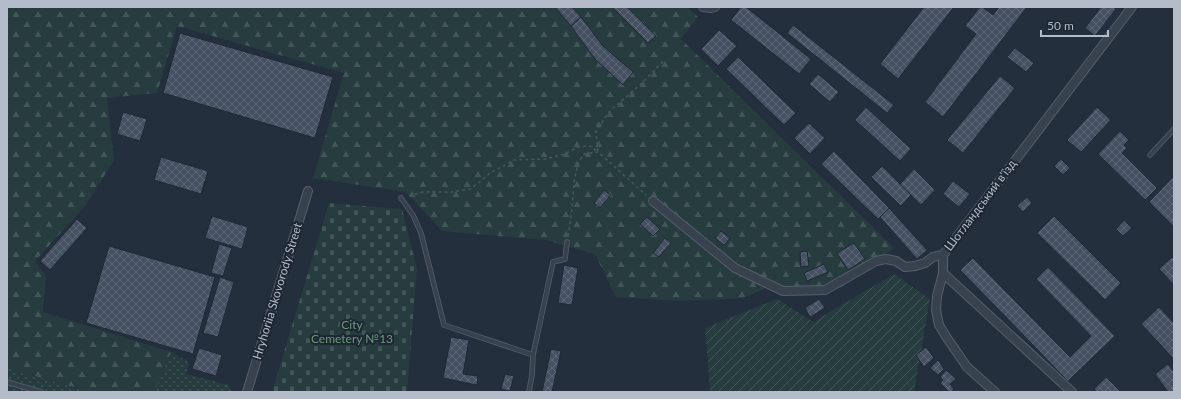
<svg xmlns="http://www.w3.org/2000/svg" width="1181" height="399" viewBox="0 0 1181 399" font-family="Lato,sans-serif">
<defs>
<pattern id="grass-dots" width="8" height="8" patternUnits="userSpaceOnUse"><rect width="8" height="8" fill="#263c3f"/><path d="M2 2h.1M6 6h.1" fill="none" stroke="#435659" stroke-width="1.8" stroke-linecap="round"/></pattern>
<pattern id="forest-firs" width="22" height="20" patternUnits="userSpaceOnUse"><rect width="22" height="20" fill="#263c3f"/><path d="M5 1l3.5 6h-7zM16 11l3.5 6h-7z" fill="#435659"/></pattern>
<pattern id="cemetery-stones" width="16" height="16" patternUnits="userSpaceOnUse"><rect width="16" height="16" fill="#263c3f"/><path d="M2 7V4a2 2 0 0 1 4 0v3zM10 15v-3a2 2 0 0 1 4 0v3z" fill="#435659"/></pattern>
<pattern id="garden-furrows" width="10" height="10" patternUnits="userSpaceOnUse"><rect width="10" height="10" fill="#263c3f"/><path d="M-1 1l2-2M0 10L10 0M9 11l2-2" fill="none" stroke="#435659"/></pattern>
<pattern id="building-cross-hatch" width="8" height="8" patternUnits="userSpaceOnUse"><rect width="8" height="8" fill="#455162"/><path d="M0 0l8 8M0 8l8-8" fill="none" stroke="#5d6877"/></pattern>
</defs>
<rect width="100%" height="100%" fill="#242f3e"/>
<path fill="url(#grass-dots)" d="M171,352L189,362L187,374L229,385L231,392H154Z
M7,368L91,392H7Z"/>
<path fill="url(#forest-firs)" d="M7,7H687L698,17L681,39L894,248L840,288H766L743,298L680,301L616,297L595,254L546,240L442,231L406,192L313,178L344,73L177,26L157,93L107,98L114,160L86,205L35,261L46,277L43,312L171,352L154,392H91L7,368Z"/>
<path fill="url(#cemetery-stones)" d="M329,203L402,209L417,269L407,392H272Z"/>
<path fill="url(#garden-furrows)" d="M894,274L930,299L914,392H710L705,328L777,299L813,322Z"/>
<path fill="url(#building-cross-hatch)" stroke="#1f2835" d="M555,7H572L581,17L571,26Z
M612,7H627L656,36L648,43Z
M741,7H746L811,59L799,74L731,20Z
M924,7H954L898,79L880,64Z
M980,7H982L993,15L999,7H1027L943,117L925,102L976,34L965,26Z
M1101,7H1114L1116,9L1095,36L1085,28Z
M581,17L603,46L633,72L623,85L595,59L571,26Z
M793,25L894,105L887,113L787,33Z
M719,30L737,46L718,66L701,49Z
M180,33L333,77L315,138L163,93Z
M1015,48L1034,63L1026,72L1007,57Z
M738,57L796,113L784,125L726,69Z
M818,74L839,92L830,102L809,84Z
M1000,76L1015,88L963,153L947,140Z
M866,107L911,149L900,161L855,120Z
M1097,107L1111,120L1081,152L1067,140Z
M123,112L147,119L140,141L117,134Z
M809,123L825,138L810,154L794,138Z
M1120,131L1129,140L1124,145L1127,148L1122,153L1157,188L1145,200L1098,154Z
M834,151L889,208L878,219L821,164Z
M161,157L208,171L201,194L154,180Z
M1061,159L1070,168L1063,175L1054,166Z
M882,166L911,195L901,206L871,177Z
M914,169L935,190L921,205L900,184Z
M1174,176V227L1149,202Z
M953,181L970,194L959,207L943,194Z
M604,190L611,195L600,208L594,203Z
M1027,197L1032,203L1023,212L1017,206Z
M889,208L927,250L917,259L880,217Z
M212,216L248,227L242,249L205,238Z
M1054,216L1121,283L1105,300L1037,233Z
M647,217L660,229L653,236L640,224Z
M77,219L87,228L50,270L40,261Z
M1124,220L1132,228L1123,236L1116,229Z
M721,231L730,238L724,245L715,238Z
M665,238L671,243L659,257L653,253Z
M854,243L865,259L848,270L837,253Z
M219,244L232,248L223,276L211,273Z
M109,246L215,277L193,354L86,323Z
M807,251L809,266L801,267L800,252Z
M1172,257L1174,259V285L1159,269Z
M973,258L1070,357L1091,336L1036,279L1048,267L1115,336L1068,381L960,270Z
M824,264L828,272L807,281L804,273Z
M564,265L578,268L572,305L558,303Z
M220,277L234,282L218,337L203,333Z
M819,299L825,308L810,317L805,308Z
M1159,307L1174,323V359L1141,324Z
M451,337L469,340L463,374L478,376L477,385L443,378Z
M926,347L934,358L924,367L916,355Z
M199,348L222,355L216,376L192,369Z
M551,349L561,351L552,392H542Z
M938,360L944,369L938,375L930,368Z
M1168,364L1174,372V392H1168L1155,374Z
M946,370L956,379L950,384L954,389L951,392H949L940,383L943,380L940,377Z
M505,374L514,376L510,391L501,389Z
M1106,377L1121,392H1097L1094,389Z"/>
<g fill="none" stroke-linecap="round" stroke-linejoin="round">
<g stroke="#565f6c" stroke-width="5.5">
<path id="service" d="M1150,155L1174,129
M401,198L413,215L421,233L444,325L533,355
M7,382L41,392
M529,392L532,375L533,355L553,262L565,259L567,242"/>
</g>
<g stroke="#565f6c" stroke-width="10">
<path id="minor" d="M703,7L711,8L715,7
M653,201L735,268L783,291L825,290L876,261L886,259L896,261L905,267L915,266L925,263L933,257L943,255L1132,7
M943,255V273L937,296L936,310L939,325L947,338L967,367L995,392
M943,273L1072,392
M247,392L308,191"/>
</g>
<path stroke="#44595c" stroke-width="1.5" stroke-dasharray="3 3" stroke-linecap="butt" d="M598,151L596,131L609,112L643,82L665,59
M409,196L423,192H452L470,189L481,181L490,173L514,160L545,159L565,154L578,147L590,146L598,152
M568,236L572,210L574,182L578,163L584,154L598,152L646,195"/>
<use href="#service" stroke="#38414e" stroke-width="4"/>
<use href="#minor" stroke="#38414e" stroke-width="8"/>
</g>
<g text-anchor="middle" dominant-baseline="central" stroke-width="4" stroke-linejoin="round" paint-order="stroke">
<g font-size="12" fill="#b4bcc9" stroke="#1d2633">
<text transform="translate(980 205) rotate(-53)">Шотландський в'їзд</text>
<text transform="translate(277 291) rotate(-73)">Hryhoriia Skovorody Street</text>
</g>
<g font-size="12" fill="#6b9a76" stroke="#1d2633">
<text x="352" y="324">City<tspan x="352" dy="14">Cemetery №13</tspan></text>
</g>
</g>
<rect width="1181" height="399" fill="none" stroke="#b4bcc9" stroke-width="16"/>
<path d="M1041 30v6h67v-6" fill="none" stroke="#b4bcc9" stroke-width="2"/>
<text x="1047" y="30" font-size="12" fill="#b4bcc9" stroke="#1d2633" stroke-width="3" paint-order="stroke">50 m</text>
</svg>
